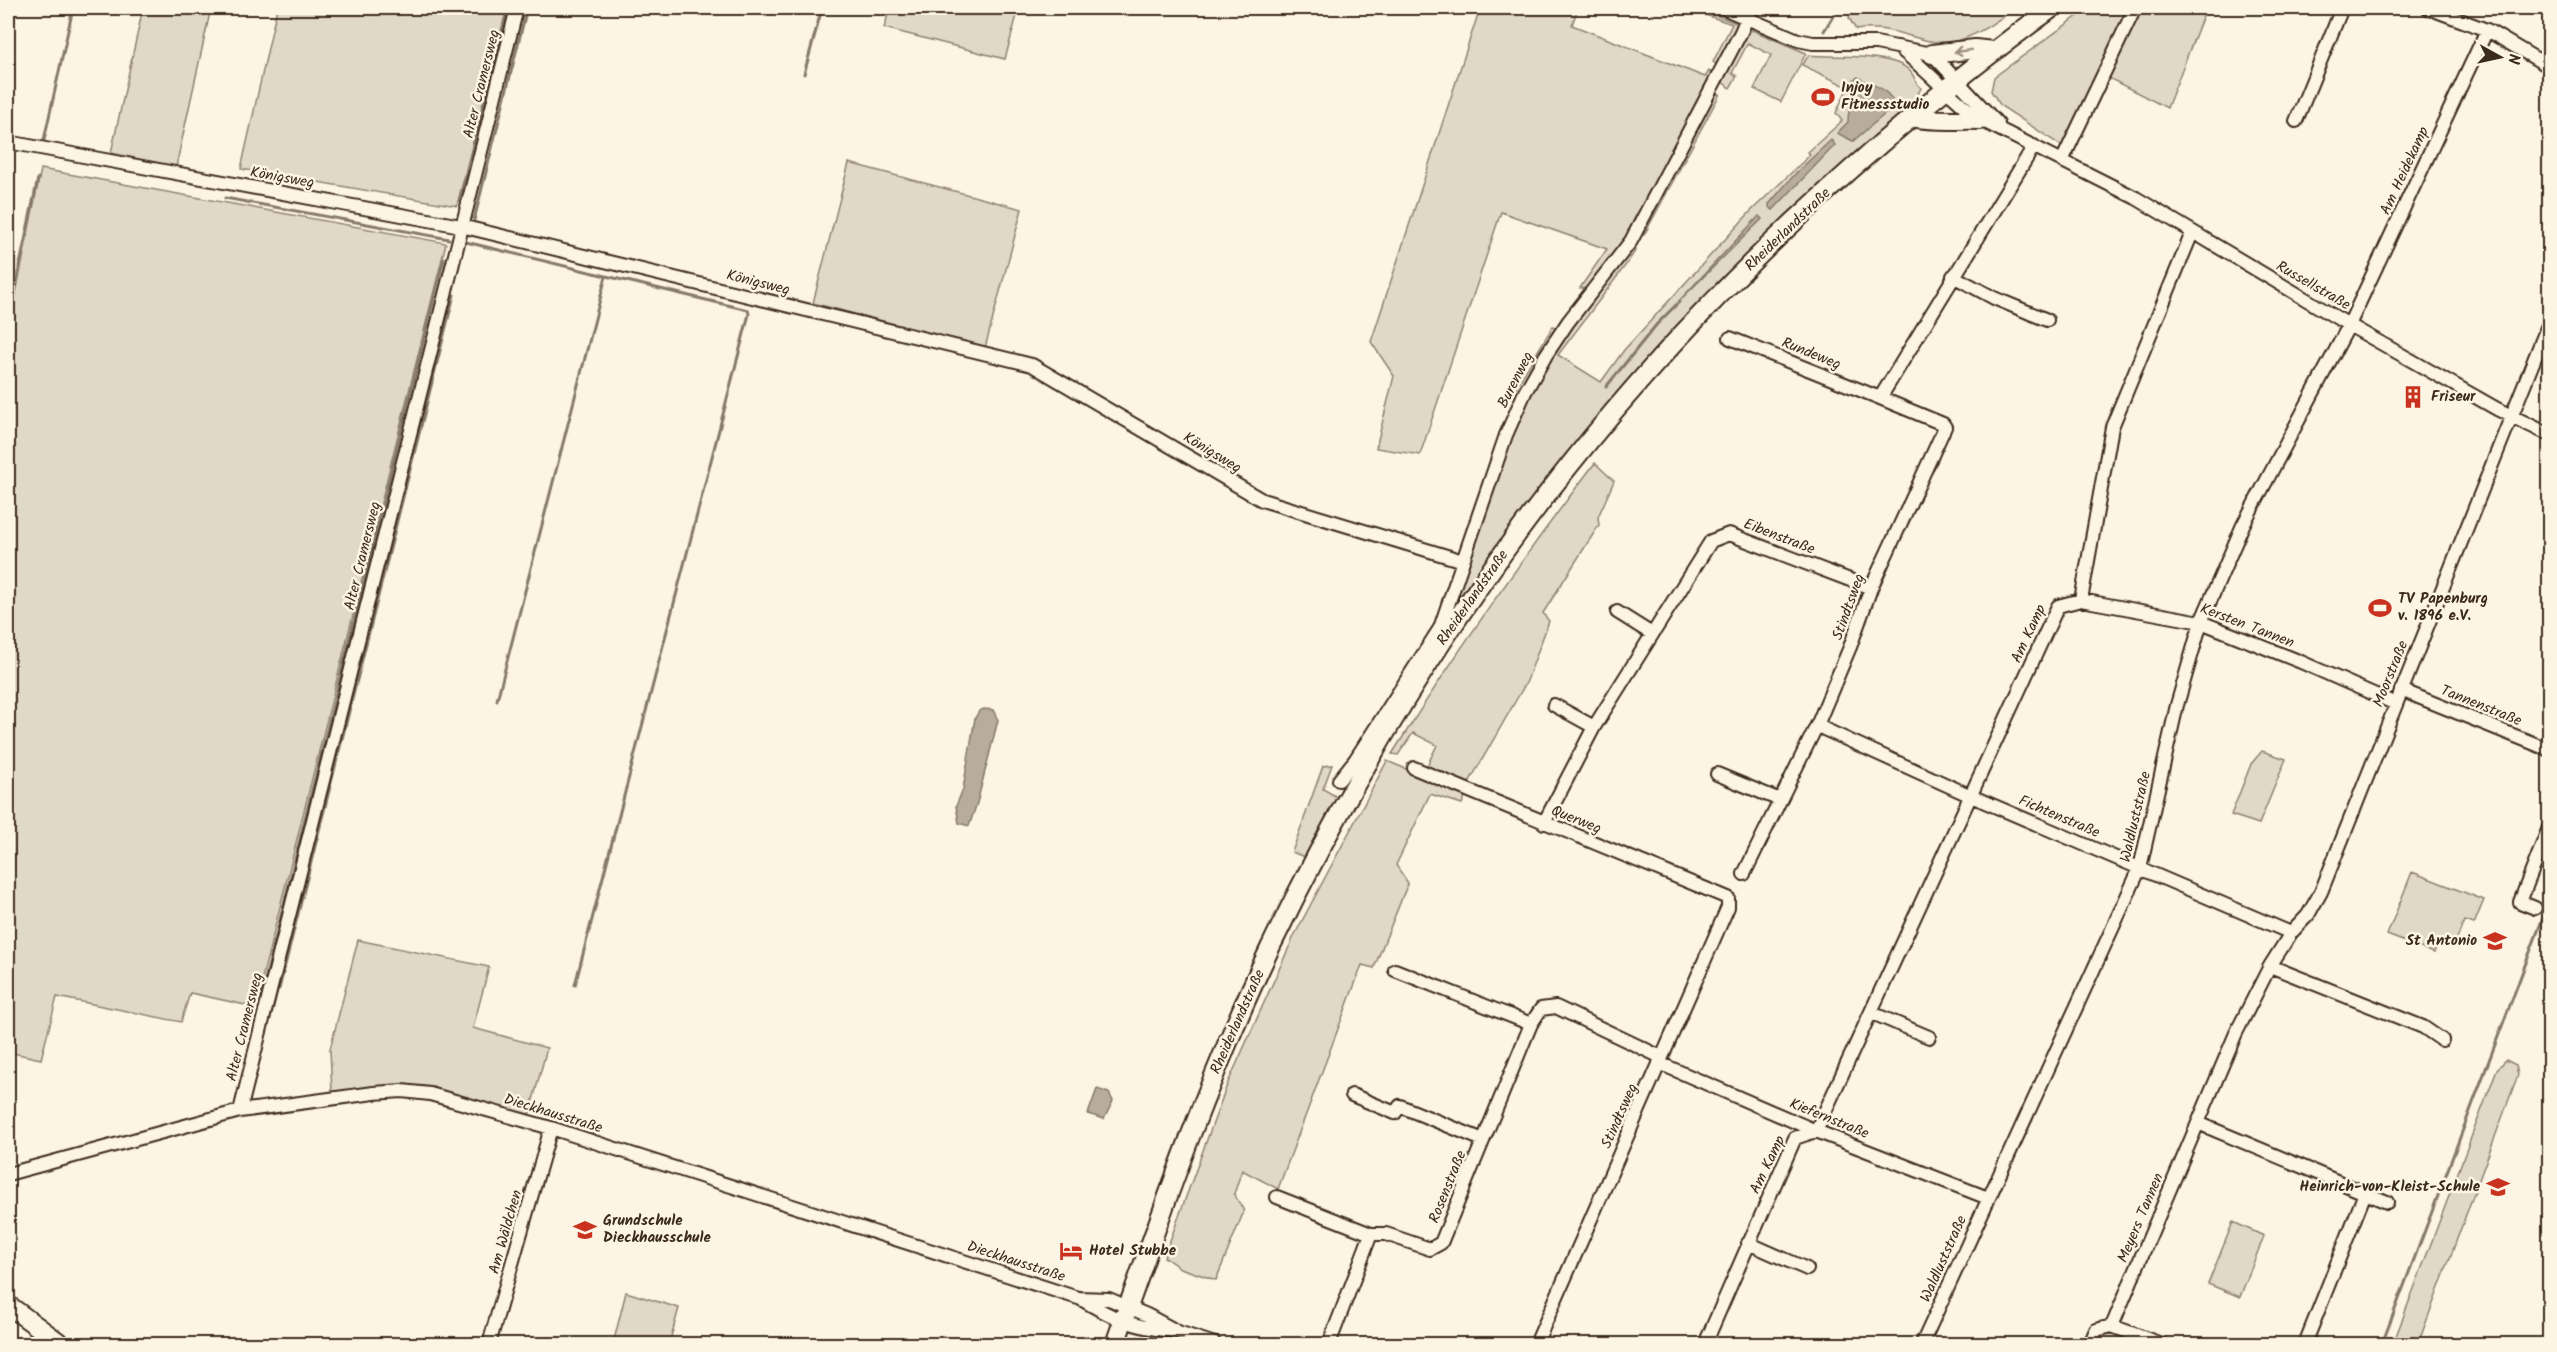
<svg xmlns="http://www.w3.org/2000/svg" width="2557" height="1352" viewBox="0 0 2557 1352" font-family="Kalam,sans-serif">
<rect width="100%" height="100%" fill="#fcf5e5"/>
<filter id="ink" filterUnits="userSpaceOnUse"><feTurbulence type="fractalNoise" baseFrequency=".0167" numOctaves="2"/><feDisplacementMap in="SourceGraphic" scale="12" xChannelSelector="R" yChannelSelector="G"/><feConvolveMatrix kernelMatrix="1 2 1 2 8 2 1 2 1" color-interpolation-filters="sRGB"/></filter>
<g filter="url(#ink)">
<path fill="#e0d8c8" stroke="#8e8173" stroke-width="1.5" d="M143,8H211L176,167L111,153Z
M277,8H507L457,206L241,169Z
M890,8H1019L1005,59L884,28Z
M1480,8H1578L1572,25L1705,77L1709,71L1714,77L1620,250L1590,289L1580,288L1607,249L1501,212L1420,455L1376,448L1394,376L1371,342Z
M1685,8H1696L1739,24L1719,66L1713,62L1732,24Z
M1851,8H1923L1938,14L1948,8H2016C1996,21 1975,38 1951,42C1921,46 1893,23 1856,30L1849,18Z
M2089,8H2206L2167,108L2105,76L2069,151L2001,106L1991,91L1994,77Z
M1752,30L1806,53L1781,102L1754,89L1771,55L1748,43L1732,73L1737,76L1730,88L1721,81L1747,33Z
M1809,55C1836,58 1888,53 1908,69C1915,75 1915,83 1921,88L1914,102L1810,195L1651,363L1445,625L1469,550L1527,395L1558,343L1629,250L1635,251L1628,262L1558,355L1601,382L1624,350L1751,211L1810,155L1808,152L1842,121L1836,113L1848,87L1802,65Z
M1713,94H1720L1644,235L1641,231Z
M849,163L1022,209L985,348L813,303Z
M41,169L446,243L255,1007L190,993L181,1022L57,997L41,1059L8,1052V333Z
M1553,326L1558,331L1518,397L1511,395Z
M1595,463L1614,481L1598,517L1599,525L1543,613L1549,621L1527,681L1467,786L1425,770L1437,745L1413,733L1398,755L1392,754C1455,654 1523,557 1595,463Z
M2262,751L2286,759L2259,824L2231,815L2251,764Z
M1387,761L1466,794L1462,804L1430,794L1396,865L1408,883L1374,968L1362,965L1278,1189L1242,1170L1234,1194L1244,1211L1216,1280L1180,1268L1164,1257L1227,1085L1294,936Z
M1332,765L1323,789L1337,797L1304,857L1292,852L1323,766Z
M2412,872L2484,900L2474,924L2464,921L2454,947L2439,941L2434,953L2387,935Z
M358,940L489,967L473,1028L547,1048L529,1115L423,1086H380L332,1093L330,1049Z
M2506,1060L2516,1065L2518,1075L2418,1344H2393L2497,1069Z
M2233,1222L2264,1236L2240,1297L2208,1284Z
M626,1292L679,1308L669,1344H613Z"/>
<path fill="#b7ad9e" stroke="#85796b" stroke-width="1.5" d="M1858,77C1871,86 1882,85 1892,99V108L1853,141L1837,133L1848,122C1848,104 1854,101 1856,85L1852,81Z
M1831,140L1835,145L1773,210L1769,207V204L1795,174Z
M1759,216L1762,219L1677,303Z
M984,709L993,710L998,720L977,803L969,826L959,823L956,806L963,789L975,718L979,711Z
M1097,1089L1109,1093L1113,1101L1104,1119L1088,1114Z"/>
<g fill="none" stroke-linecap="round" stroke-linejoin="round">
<path stroke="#85796b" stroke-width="3" d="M1824,31L1838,8
M804,74L822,8
M44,140L73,8
M225,198L449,239
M459,201L508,8
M474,220L527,8
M466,242L606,276L497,700
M8,322L38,178
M1606,387L1657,324L1679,302
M575,985L749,314L748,310L606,276
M279,989L454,295
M262,992L444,258
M2382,1344L2550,899"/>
<g stroke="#3b2a1e" stroke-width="16">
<path id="street" d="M1723,8L1798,40L1813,43H1876L1932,54L1998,124
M2428,8L2487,30L2550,67
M1898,47C1927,70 1951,98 1981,120L2136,198L2349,325L2497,409L2550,435
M2296,121L2342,8
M8,142L461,226L1032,365L1262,500L1463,561
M2062,161L2135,8
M1953,276L1994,298L2047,320
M1730,338L1880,398L2034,146
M2081,600L2201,622L2301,662L2396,704
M1617,612L1652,634
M2401,690L2550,750
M1554,705L1594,727
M1818,723L1824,729L1971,796L2291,933
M1414,768L1728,898V907L1536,1344
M1717,774L1780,800
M1339,780L1355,760L1440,628L1506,435L1525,392L1546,355L1568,322L1631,241L1741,32L1751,8
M1544,823L1594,727L1711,541L1729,534L1871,588
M1744,874L1818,723L1850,647L1871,588L1945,427L1943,424L1880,398
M2535,908L2520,902L2550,825
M2270,966L2423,1027L2442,1040
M1395,970L1531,1024
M1872,1013L1929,1037
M1659,1063L1816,1131L1988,1198
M1352,1095L1395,1113L1400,1106L1483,1140
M240,1111L517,8
M2198,1123L2365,1193L2305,1344
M8,1174L240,1111L374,1093L402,1091L430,1094L551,1128L1078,1298L1109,1299L1147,1315L1178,1332L1215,1344
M2365,1193L2387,1202
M1277,1197L1371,1234
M1748,1243L1807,1269
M1079,1298C1110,1317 1135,1328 1171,1331
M2112,1326L2161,1344
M489,1344L551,1128
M1329,1344L1371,1234H1386L1430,1249L1441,1243L1531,1024L1541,1009L1556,1007L1661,1057
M1705,1344L1795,1138L1816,1131L2058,606L2081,600L2112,427L2192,233
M1922,1344L2140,868L2177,705L2201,622L2243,525L2349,325L2487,30
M2090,1344L2096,1330L2112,1326L2236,1033L2270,966L2291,933L2308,915L2321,892L2550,320"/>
</g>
<g stroke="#3b2a1e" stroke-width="22">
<path id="secondary" d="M1932,54L1975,49L1993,51
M1912,117C1934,122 1958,119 1981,120
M8,1305L61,1344
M1115,1344C1162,1211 1209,1076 1270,948C1352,778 1451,614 1569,466C1706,293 1873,138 2052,8"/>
</g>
<use href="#street" stroke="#fcf5e5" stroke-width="12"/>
<use href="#secondary" stroke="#fcf5e5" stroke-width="18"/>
</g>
<defs><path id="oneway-shaft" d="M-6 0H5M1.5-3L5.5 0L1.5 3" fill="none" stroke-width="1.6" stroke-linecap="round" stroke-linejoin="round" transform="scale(1.5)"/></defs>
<use stroke="#9c9082" href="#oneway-shaft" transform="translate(1963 51) rotate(172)"/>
</g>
<defs>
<g id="stadium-bare" transform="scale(1.8)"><path d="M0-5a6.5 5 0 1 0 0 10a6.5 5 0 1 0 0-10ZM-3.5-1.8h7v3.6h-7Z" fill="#c8321e" stroke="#fcf5e5" stroke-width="2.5" paint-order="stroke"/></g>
<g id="building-bare" transform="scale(1.8)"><path d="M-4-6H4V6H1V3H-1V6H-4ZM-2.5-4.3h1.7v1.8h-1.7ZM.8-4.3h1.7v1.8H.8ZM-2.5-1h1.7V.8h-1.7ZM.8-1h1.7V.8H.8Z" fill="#c8321e" stroke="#fcf5e5" stroke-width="2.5" paint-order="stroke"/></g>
<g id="school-bare" transform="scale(1.8)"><path d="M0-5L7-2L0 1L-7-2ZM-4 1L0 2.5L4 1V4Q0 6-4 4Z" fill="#c8321e" stroke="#fcf5e5" stroke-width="2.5" paint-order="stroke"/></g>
<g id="hotel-bare" transform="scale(1.8)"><path d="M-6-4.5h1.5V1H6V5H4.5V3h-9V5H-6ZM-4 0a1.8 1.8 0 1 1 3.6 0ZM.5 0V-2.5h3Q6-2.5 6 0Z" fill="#c8321e" stroke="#fcf5e5" stroke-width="2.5" paint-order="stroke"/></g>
</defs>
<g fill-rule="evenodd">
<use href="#stadium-bare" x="1823" y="97"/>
<use href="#building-bare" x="2413" y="397"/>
<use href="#stadium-bare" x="2380" y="608"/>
<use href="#school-bare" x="2495" y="941"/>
<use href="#school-bare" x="2498" y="1187"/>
<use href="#school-bare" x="585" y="1230"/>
<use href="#hotel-bare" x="1071" y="1251"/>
</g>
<g text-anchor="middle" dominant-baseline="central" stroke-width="5" stroke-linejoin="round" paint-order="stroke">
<g font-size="15" fill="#3b2a1e" stroke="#fcf5e5">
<text transform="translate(482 84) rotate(-76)">Alter Cramersweg</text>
<text transform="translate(2405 171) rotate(-65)">Am Heidekamp</text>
<text transform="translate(282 178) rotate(10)">Königsweg</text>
<text transform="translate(1788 230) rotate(-44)">Rheiderlandstraße</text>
<text transform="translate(758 283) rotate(14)">Königsweg</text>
<text transform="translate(2313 286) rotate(30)">Russellstraße</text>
<text transform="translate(1811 354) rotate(22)">Rundeweg</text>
<text transform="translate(1516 380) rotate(-63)">Burenweg</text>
<text transform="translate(1212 453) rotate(31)">Königsweg</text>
<text transform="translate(1779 537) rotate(21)">Eibenstraße</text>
<text transform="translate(363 556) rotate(-76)">Alter Cramersweg</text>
<text transform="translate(1473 598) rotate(-55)">Rheiderlandstraße</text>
<text transform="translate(1849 607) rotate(-70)">Stindtsweg</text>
<text transform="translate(2247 626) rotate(21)">Kersten Tannen</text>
<text transform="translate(2029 634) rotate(-65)">Am Kamp</text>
<text transform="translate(2391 674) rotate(-68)">Moorstraße</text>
<text transform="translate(2481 706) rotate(22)">Tannenstraße</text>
<text transform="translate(2059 817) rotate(23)">Fichtenstraße</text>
<text transform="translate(2136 817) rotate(-77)">Waldluststraße</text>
<text transform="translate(1576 820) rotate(22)">Querweg</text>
<text transform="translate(1238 1022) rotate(-66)">Rheiderlandstraße</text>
<text transform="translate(245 1027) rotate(-76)">Alter Cramersweg</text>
<text transform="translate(553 1114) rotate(17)">Dieckhausstraße</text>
<text transform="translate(1620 1116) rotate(-66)">Stindtsweg</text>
<text transform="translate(1829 1119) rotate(22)">Kiefernstraße</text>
<text transform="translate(1768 1165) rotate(-64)">Am Kamp</text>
<text transform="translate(1448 1187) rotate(-68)">Rosenstraße</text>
<text transform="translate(2141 1218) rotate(-67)">Meyers Tannen</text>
<text transform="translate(506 1232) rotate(-74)">Am Wäldchen</text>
<text transform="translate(1944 1259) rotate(-66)">Waldluststraße</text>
<text transform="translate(1016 1262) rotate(18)">Dieckhausstraße</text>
</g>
<g font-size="15" font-weight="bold" fill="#3b2a1e" stroke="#fcf5e5" text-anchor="start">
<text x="1841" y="88">Injoy<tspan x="1841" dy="17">Fitnessstudio</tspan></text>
<text x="2431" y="397">Friseur</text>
<text x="2398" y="599">TV Papenburg<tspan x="2398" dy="17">v. 1896 e.V.</tspan></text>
<text x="2477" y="941" text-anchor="end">St Antonio</text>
<text x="2480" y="1187" text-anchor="end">Heinrich-von-Kleist-Schule</text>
<text x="603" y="1221">Grundschule<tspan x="603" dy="17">Dieckhausschule</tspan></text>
<text x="1089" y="1251">Hotel Stubbe</text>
</g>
</g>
<rect width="2557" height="1352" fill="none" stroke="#fcf5e5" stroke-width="30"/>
<rect x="15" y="15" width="2527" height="1322" fill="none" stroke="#3b2a1e" stroke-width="2" filter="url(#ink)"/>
<g transform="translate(2500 57) rotate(98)" stroke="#fcf5e5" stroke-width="4.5" paint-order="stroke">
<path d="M0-4.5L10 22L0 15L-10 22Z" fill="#3b2a1e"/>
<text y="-9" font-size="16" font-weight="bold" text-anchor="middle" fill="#3b2a1e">N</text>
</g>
</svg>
